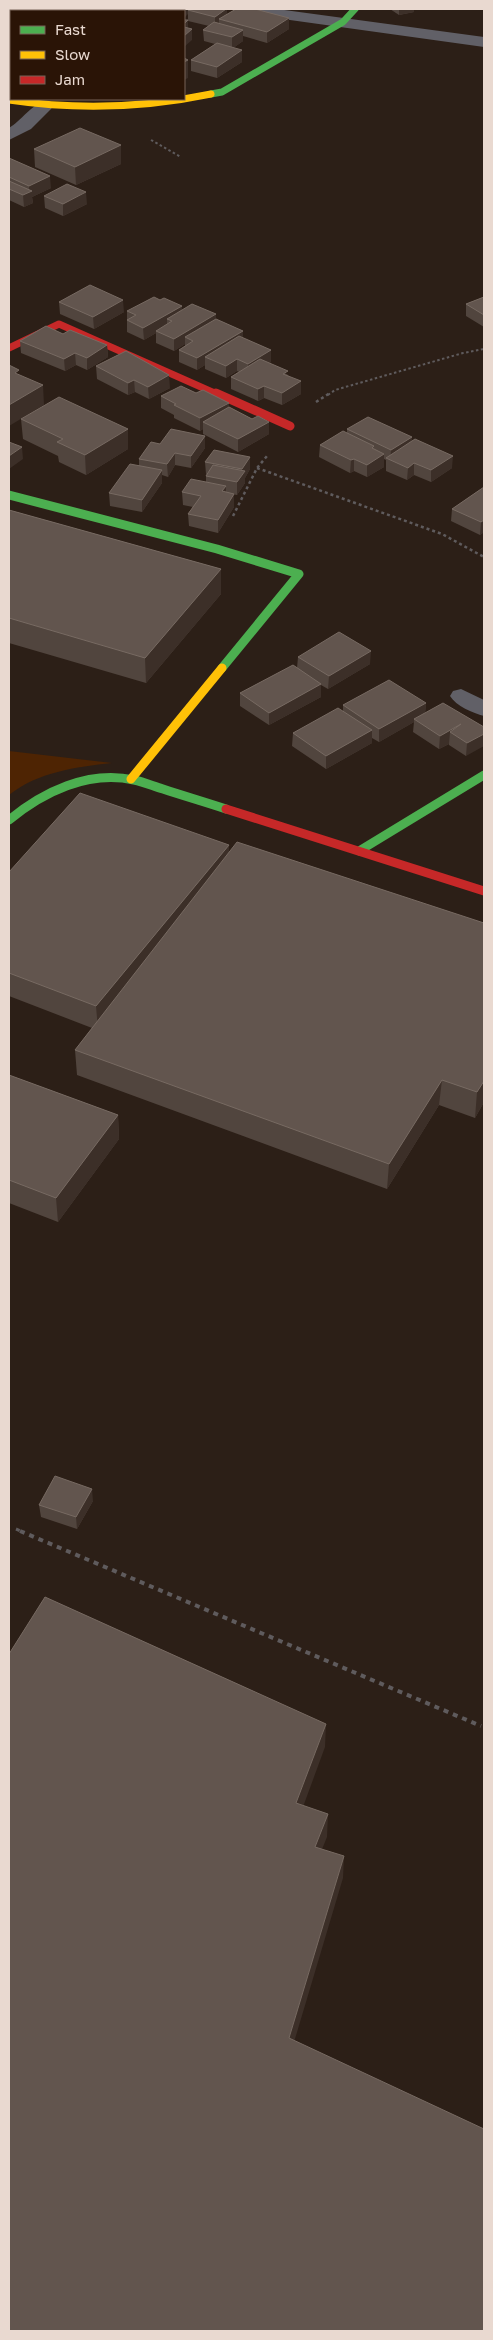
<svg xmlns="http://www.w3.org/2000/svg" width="493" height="2340" viewBox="0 0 493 2340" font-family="'Golos Text',sans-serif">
<rect width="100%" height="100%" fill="#2c1f17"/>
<path fill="#4e2403" d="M9,751L112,763C76,767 38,772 9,795Z"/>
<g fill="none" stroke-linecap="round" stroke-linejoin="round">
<path stroke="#5f5b5d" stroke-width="2" stroke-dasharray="2.5 2.5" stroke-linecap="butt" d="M151,140L181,157
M328,395L335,390L463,353L484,349"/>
<path stroke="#5f5b5d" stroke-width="2.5" stroke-dasharray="3 3" stroke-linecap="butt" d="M316,402L330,393
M257,468L442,534L484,557
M233,516L257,468L267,456"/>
<path stroke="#5f5b5d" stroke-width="3" stroke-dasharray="4 4" stroke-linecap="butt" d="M16,1529L23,1532"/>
<path stroke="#5f5b5d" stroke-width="4" stroke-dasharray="5 5" stroke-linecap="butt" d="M20,1531L481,1726"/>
<path fill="#616067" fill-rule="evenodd" d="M238,9H277L484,37V47L246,14Z
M45,101L51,103L53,106L51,109L31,129L9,140V128C21,121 32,104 45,101Z
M461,689L484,700V716C473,713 456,706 450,696L453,691Z"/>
<path stroke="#4caf50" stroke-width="7" d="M211,94L222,92L343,22L355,9"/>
<path stroke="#4caf50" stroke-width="9" d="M9,495L217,549L299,574L222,668
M9,820C43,792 88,770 134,780C144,782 153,786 163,789C184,796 205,802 226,809
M359,851L484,775"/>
<path stroke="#ffc107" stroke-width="7" d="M9,100C77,110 144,108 211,94"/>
<path stroke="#ffc107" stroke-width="9" d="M131,779L222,668"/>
<path stroke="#c62828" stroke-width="7" d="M9,348L59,324L219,395"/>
<path stroke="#c62828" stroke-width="9" d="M216,393L290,426
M226,809L484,891"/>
</g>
<path fill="#51453e" d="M9,9H18L11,11V17H10L9,16Z
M148,9H227V14L289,18V29L267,43L243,36V41L233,48L242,62L217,78L191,71V60L215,44L204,41L203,30L209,26L188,21V14L184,11H148Z
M390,9H414V12L399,15Z
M11,37V84H9V40Z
M34,149L121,164L76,185L35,167Z
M9,158L51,188L32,197L33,203L24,207L9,200Z
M44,196L87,204L63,216L45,208Z
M484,297V327L466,316V304Z
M160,300L182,306V310L216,319L243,331V338L271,350V362L269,363L288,375L301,394L282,405L264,398L258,401L231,389V377L239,372L237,371L226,378L205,369V365L197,370L179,362V350L185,346V344L174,351L156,343V333L144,340L127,332V311Z
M59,302L124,312L94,329L60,314Z
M63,334L107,345L108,357L87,370L76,365L65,371L21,353L20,341Z
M96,366L170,388L149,399L135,392L128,395L97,379Z
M196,393L229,407L252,419L269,422V434L238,452L203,434V429L200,431L174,418V415L161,408V396Z
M21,419L128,449L86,475L59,462L58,456L23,439Z
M347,429L412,437L411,442L452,468L431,482L414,475L407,480L386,471V460L384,459V467L367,477L354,471L350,473L319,457L320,445L347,433Z
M205,436V448L191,468L175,465L168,477L162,475V483L142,512L110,506L109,493L139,466V459L160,444Z
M250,457V469L245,478V483L237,495L232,494H234V507L218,533L189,526L188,514L193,507L183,505L182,492L206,482V476L207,475L206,474L205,462Z
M484,487V532L480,535L451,521L452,509Z
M9,510L221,569V594L146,683L9,643Z
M298,657L370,664L328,689L321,685V697L269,725L240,706V693L297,668Z
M426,703L425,713L484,727L466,756L449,745V744L439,749L413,732L414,722L379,742L372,738V743L326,769L292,746L293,733L343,711V705Z
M229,845V851L484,923V1102L475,1118L439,1105L387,1189L77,1075L75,1050L92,1028L9,996V872Z
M9,1075L118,1115L119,1139L58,1222L9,1203Z
M93,1501L77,1529L41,1517L39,1505Z"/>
<path fill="#3c2f28" d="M10,9H18V11H11V17H10Z
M117,9H121V11H114Z
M182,9H190L188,10V14L184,18V11H182Z
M226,9H227V19H219V25L215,28V17Z
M399,9H414V12L399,15Z
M289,18V29L267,43V32Z
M188,20V32L184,35V24Z
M192,29V40L184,47V36Z
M243,30V41L232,49V37Z
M242,50V62L217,78V67Z
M188,60V78L184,80V62Z
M121,145V164L76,185L75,167Z
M50,176L51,188L32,197L33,203L24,207L23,195L29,192V186Z
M86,192L87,204L63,216V204Z
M123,300L124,312L94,329L93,317Z
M182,306V318L172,321L167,319V327L156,331V333L144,340L143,328Z
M216,314V326L185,337V344L174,351V339Z
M243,331V343L205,357V365L197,370V358Z
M107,345L108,357L87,370V358Z
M271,350V362L248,376V364Z
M75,353L76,365L65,371L64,359Z
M237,359V371L226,378V366Z
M169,375L170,388L149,399L148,387Z
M134,380L135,392L128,395V383Z
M301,381V394L282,405V393Z
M43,385L44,405L9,426V405Z
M264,386V398L258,401V389Z
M229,403V415L203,422V429L200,431V418Z
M269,422V434L238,452V439Z
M128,429V449L86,475L85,455Z
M205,436V448L191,468V456Z
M412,437L411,450L390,460L391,450Z
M22,447L23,459L9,469V456Z
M175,453V465L168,477L167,464Z
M384,454V467L367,477V465Z
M453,456L452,468L431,482V470Z
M250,457V469L245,478V483L237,495V482L242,474V469Z
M354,459V471L350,473L351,460Z
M414,463V475L407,480L408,468Z
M162,470V483L142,512V500Z
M226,486V498L222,491Z
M234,494V507L218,533V520Z
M484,520V532L480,535L481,522Z
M221,569V594L146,683L145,658Z
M371,651L370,664L328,689L329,676Z
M321,684V697L269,725V713Z
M426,703L425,716L414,719V722L379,742V729Z
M461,724L450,732L449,744L439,749L440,736Z
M372,730V743L326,769V756Z
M484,734V746L466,756L467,743Z
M229,845V869L98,1030L96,1006Z
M442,1080L439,1105L387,1189L389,1164Z
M484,1081V1102L475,1118L477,1092Z
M118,1115L119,1139L58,1222L56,1198Z
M92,1489L93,1501L77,1529L76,1517Z
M326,1724L325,1747L296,1826V1803Z
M328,1814L327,1837L314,1869L315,1847Z
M344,1856L343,1878L289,2059V2038Z"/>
<path fill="#62554e" stroke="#776a62" d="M67,9H117L114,11H65Z
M190,9H226L215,17L188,10Z
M236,9H255L289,18L267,32L219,19Z
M184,20H188L184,24Z
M214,22L243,30L232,37L203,30Z
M184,27L192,29L184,36Z
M217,43L242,50L217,67L191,60Z
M11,46V67L9,66V48Z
M184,58L188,60L184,62Z
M80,128L121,145L75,167L34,149Z
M9,158L50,176L29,186L9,177Z
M9,181L32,191L23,195L9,189Z
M67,184L86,192L63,204L44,196Z
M90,285L123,300L93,317L59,302Z
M154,297L160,300L164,298L182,306L143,328L127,320L136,315L127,311Z
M484,297V315L466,304Z
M192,304L216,314L174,339L156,331L172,321L167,319Z
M216,319L243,331L197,358L179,350L193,341L185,337Z
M46,326L63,334L70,330L107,345L87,358L75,353L64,359L20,341Z
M239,336L271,350L248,364L237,359L226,366L205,357Z
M126,351L169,375L148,387L134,380L128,383L96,366Z
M260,359L288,371L283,374L301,381L282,393L264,386L258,389L231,377Z
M9,365L19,370L15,373L43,385L9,405Z
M181,386L196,393L203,390L229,403L200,418L174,405L176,404L161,396Z
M59,397L128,429L85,455L57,442L63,439L21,419Z
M229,407L252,419L258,416L269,422L238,439L203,422Z
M368,417L412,437L391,450L347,429Z
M171,429L205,436L191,456L175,453L167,464L139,459L151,442L160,444Z
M343,431L374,446L372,448L384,454L367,465L354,459L351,460L320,445Z
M415,439L453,456L431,470L414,463L408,468L386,458Z
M9,442L22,447L9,456Z
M214,450L250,457L242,469L205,462Z
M130,464L162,470L142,500L109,493Z
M213,465L245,471L237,482L206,476Z
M191,479L226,486L222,491L234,494L218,520L188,514L201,496L182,492Z
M484,487V520L481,522L452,509Z
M9,510L221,569L145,658L9,618Z
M339,632L371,651L329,676L298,657Z
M293,665L321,684L269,713L240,693Z
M389,680L426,703L379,729L343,705Z
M443,703L484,727V734L467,743L450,732L461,724L440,736L414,719Z
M338,708L372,730L326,756L293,733Z
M80,793L229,845L96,1006L9,973V872Z
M237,842L484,923V1081L477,1092L442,1080L389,1164L75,1050Z
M9,1075L118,1115L56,1198L9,1180Z
M55,1476L92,1489L76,1517L39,1505Z
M45,1597L326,1724L296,1803L328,1814L315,1847L344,1856L289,2038L484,2129V2331H9V1654Z"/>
<rect width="493" height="2340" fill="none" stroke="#e9d9d0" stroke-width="20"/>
<rect x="10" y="10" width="175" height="90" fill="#2a1406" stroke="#766357"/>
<rect x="20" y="26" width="25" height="8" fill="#4caf50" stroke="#766357"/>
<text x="55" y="35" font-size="15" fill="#e9d9d0">Fast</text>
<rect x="20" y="51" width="25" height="8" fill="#ffc107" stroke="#766357"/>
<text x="55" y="60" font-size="15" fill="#e9d9d0">Slow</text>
<rect x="20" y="76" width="25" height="8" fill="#c62828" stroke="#766357"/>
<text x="55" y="85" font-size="15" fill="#e9d9d0">Jam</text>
</svg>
